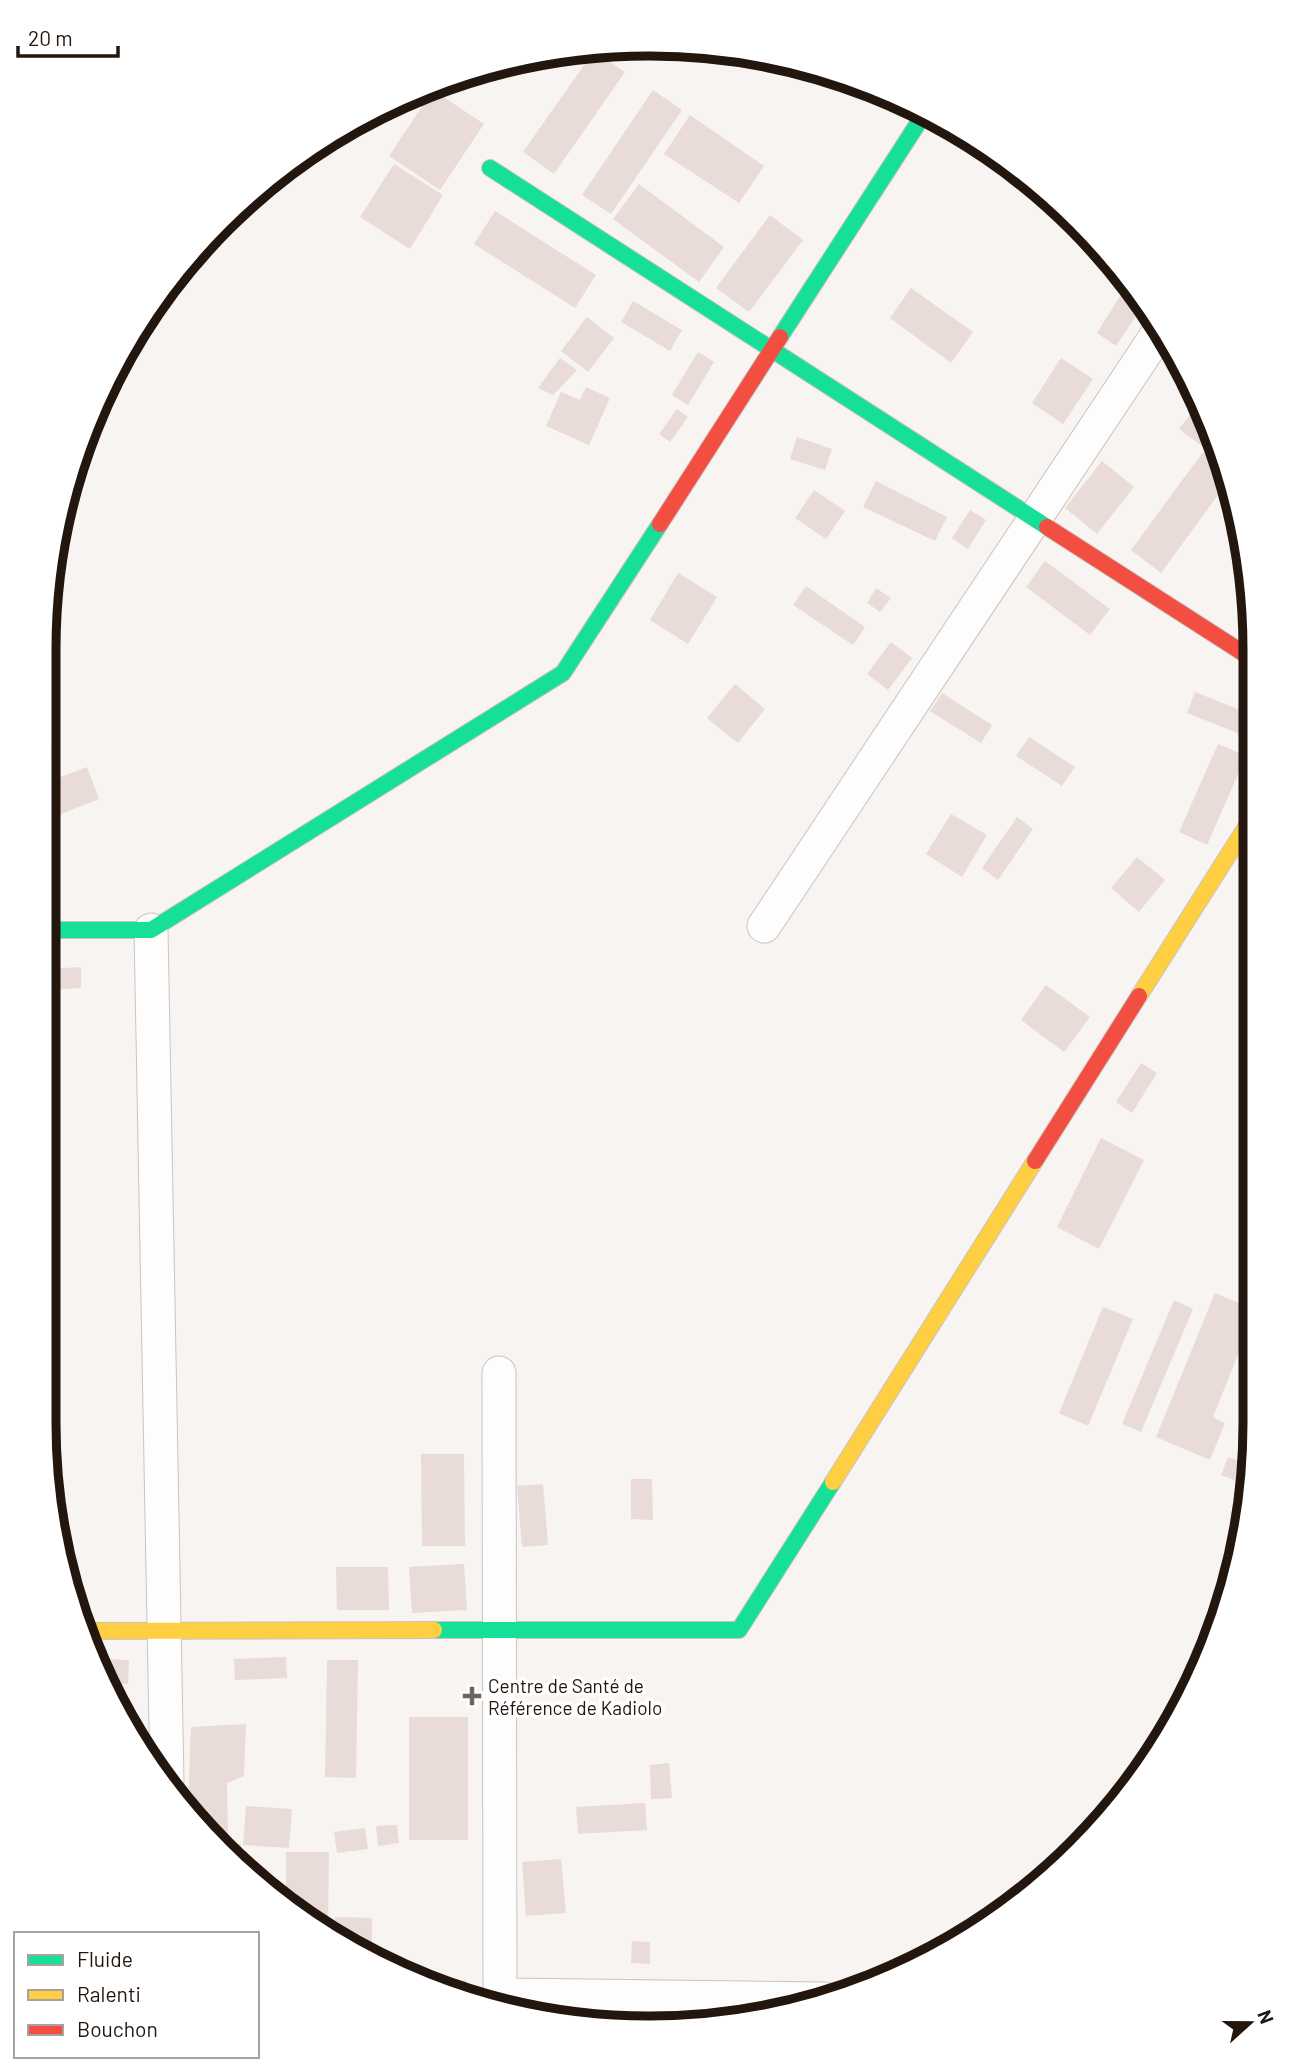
<svg xmlns="http://www.w3.org/2000/svg" width="1299" height="2072" viewBox="0 0 1299 2072" font-family="Barlow,sans-serif">
<rect width="100%" height="100%" fill="#f8f4f2"/>
<path fill="#e9dbd8" d="M594,51L625,72L554,174L523,152Z
M433,90L484,124L440,190L389,156Z
M653,90L682,110L611,214L582,195Z
M690,115L764,166L739,203L664,154Z
M394,164L443,195L410,249L360,217Z
M639,184L724,247L699,282L613,219Z
M495,211L596,275L575,308L474,244Z
M770,215L803,240L749,312L716,288Z
M911,288L973,332L951,363L890,318Z
M1125,288L1138,297L1144,304L1116,346L1097,333Z
M633,301L682,330L670,351L621,322Z
M587,317L614,338L588,372L561,351Z
M698,352L714,362L688,405L672,395Z
M560,358L577,370L553,395L538,388Z
M1061,358L1093,379L1063,424L1032,403Z
M586,387L610,398L589,445L546,426L561,392L580,400Z
M677,409L688,417L670,442L659,434Z
M1192,412L1205,422L1217,450L1214,455L1179,429Z
M797,437L832,449L825,470L790,459Z
M1203,452L1225,469L1229,480L1161,573L1131,550Z
M1102,461L1134,487L1097,534L1065,508Z
M876,481L947,517L935,541L863,507Z
M814,490L845,511L826,539L795,518Z
M970,510L986,520L968,549L952,538Z
M1045,561L1110,609L1090,635L1026,587Z
M678,573L717,597L688,644L650,620Z
M806,586L865,627L853,645L793,605Z
M876,588L891,598L880,612L867,603Z
M891,642L912,658L888,690L867,674Z
M735,684L765,709L738,743L707,718Z
M1195,692L1253,715V739L1187,713Z
M942,693L992,725L981,743L930,711Z
M1029,737L1075,767L1062,786L1016,756Z
M1218,744L1246,756L1207,845L1179,832Z
M87,767L99,799L56,816L48,793V782Z
M951,814L987,835L962,877L926,854Z
M1017,817L1033,829L998,880L982,868Z
M1137,857L1165,880L1139,912L1111,888Z
M81,967V988L46,990V969Z
M1046,985L1090,1017L1064,1052L1021,1020Z
M1141,1063L1157,1073L1132,1113L1116,1102Z
M46,1121H54L58,1165L45,1166Z
M1101,1138L1144,1160L1099,1249L1057,1227Z
M52,1221L54,1255L45,1256V1222Z
M1215,1293L1251,1308V1351L1241,1347L1213,1417L1225,1423L1210,1460L1156,1437Z
M1174,1300L1193,1309L1141,1432L1122,1424Z
M1103,1307L1133,1319L1088,1426L1059,1413Z
M421,1454H464L465,1546H422Z
M1228,1457L1248,1465L1241,1483L1221,1475Z
M631,1479H652L653,1520L631,1519Z
M543,1484L548,1545L522,1547L517,1486Z
M464,1564L467,1610L412,1613L409,1567Z
M336,1567H388L389,1610H337Z
M286,1657L287,1678L235,1680L234,1659Z
M97,1659L129,1660L128,1684H109Z
M327,1660H358L356,1778L325,1777Z
M409,1717H468V1840H409Z
M246,1724L244,1776L227,1783L228,1840L221,1839L188,1804L191,1727Z
M669,1763L672,1798L651,1799L650,1765Z
M645,1803L647,1830L578,1834L576,1807Z
M246,1806L292,1809L289,1848L243,1845Z
M397,1825L399,1843L378,1846L376,1826Z
M365,1828L368,1849L337,1853L334,1832Z
M225,1843L241,1844L240,1859L228,1847Z
M286,1852H329L328,1929L286,1906Z
M561,1859L566,1913L526,1916L522,1862Z
M335,1917L372,1918V1952L334,1932Z
M632,1941L650,1942V1964L631,1963Z
M466,1980L468,1999L454,1996L431,1984Z"/>
<g fill="none" stroke-linecap="round" stroke-linejoin="round">
<g stroke="#cbc3be" stroke-width="35">
<path id="street" d="M764,926L1161,329
M151,930L167,1782
M499,1373L500,2005
M499,1995L825,1999"/>
</g>
<g stroke="#cbc3be" stroke-width="18">
<path id="fast" d="M490,168L1047,527
M780,337L926,111
M47,930H151L563,673L660,524
M434,1630H739L833,1482"/>
</g>
<g stroke="#cbc3be" stroke-width="18">
<path id="slow" d="M1139,996L1253,816
M833,1482L1035,1161
M83,1631L434,1630"/>
</g>
<g stroke="#cbc3be" stroke-width="18">
<path id="jam" d="M660,524L780,337
M1047,527L1254,660
M1035,1161L1139,996"/>
</g>
<use href="#street" stroke="#fefdfd" stroke-width="33"/>
<use href="#fast" stroke="#16e098" stroke-width="16"/>
<use href="#slow" stroke="#ffcf43" stroke-width="16"/>
<use href="#jam" stroke="#f24e42" stroke-width="16"/>
</g>
<path fill="#6d645e" stroke="#fff" stroke-width="2.5" d="M468.5 1685.5h7v7h7v7h-7v7h-7v-7h-7v-7h7z"/>
<g text-anchor="middle" dominant-baseline="central" stroke-width="7" stroke-linejoin="round" paint-order="stroke">
<g font-size="19" fill="#22160e" stroke="#fff" text-anchor="start">
<text x="488" y="1685">Centre de Santé de<tspan x="488" dy="22">Référence de Kadiolo</tspan></text>
</g>
</g>
<path d="M0 0H1299V2072H0ZM649 56H650A593 593 0 0 1 1243 649V1423A593 593 0 0 1 650 2016H649A593 593 0 0 1 56 1423V649A593 593 0 0 1 649 56Z" fill="#fff" fill-rule="evenodd"/>
<path fill="none" stroke="#22160e" stroke-width="9" d="M649 56H650A593 593 0 0 1 1243 649V1423A593 593 0 0 1 650 2016H649A593 593 0 0 1 56 1423V649A593 593 0 0 1 649 56Z"/>
<rect x="14" y="1932" width="245" height="126" fill="#ffffff" stroke="#a7a29f" stroke-width="2"/>
<rect x="28" y="1955" width="35" height="10" fill="#16e098" stroke="#a7a29f" stroke-width="2"/>
<text x="77" y="1967" font-size="21" fill="#22160e">Fluide</text>
<rect x="28" y="1990" width="35" height="10" fill="#ffcf43" stroke="#a7a29f" stroke-width="2"/>
<text x="77" y="2002" font-size="21" fill="#22160e">Ralenti</text>
<rect x="28" y="2025" width="35" height="10" fill="#f24e42" stroke="#a7a29f" stroke-width="2"/>
<text x="77" y="2037" font-size="21" fill="#22160e">Bouchon</text>
<g transform="translate(1250 2023) rotate(69)" stroke="#ffffff" stroke-width="5" paint-order="stroke">
<path d="M0-5L12 26L0 18L-12 26Z" fill="#22160e"/>
<text y="-10" font-size="19" font-weight="bold" text-anchor="middle" fill="#22160e">N</text>
</g>
<path d="M18 46v10h100v-10" fill="none" stroke="#22160e" stroke-width="3.5"/>
<text x="28" y="46" font-size="21" fill="#22160e" stroke="#ffffff" stroke-width="5" paint-order="stroke">20 m</text>
</svg>
